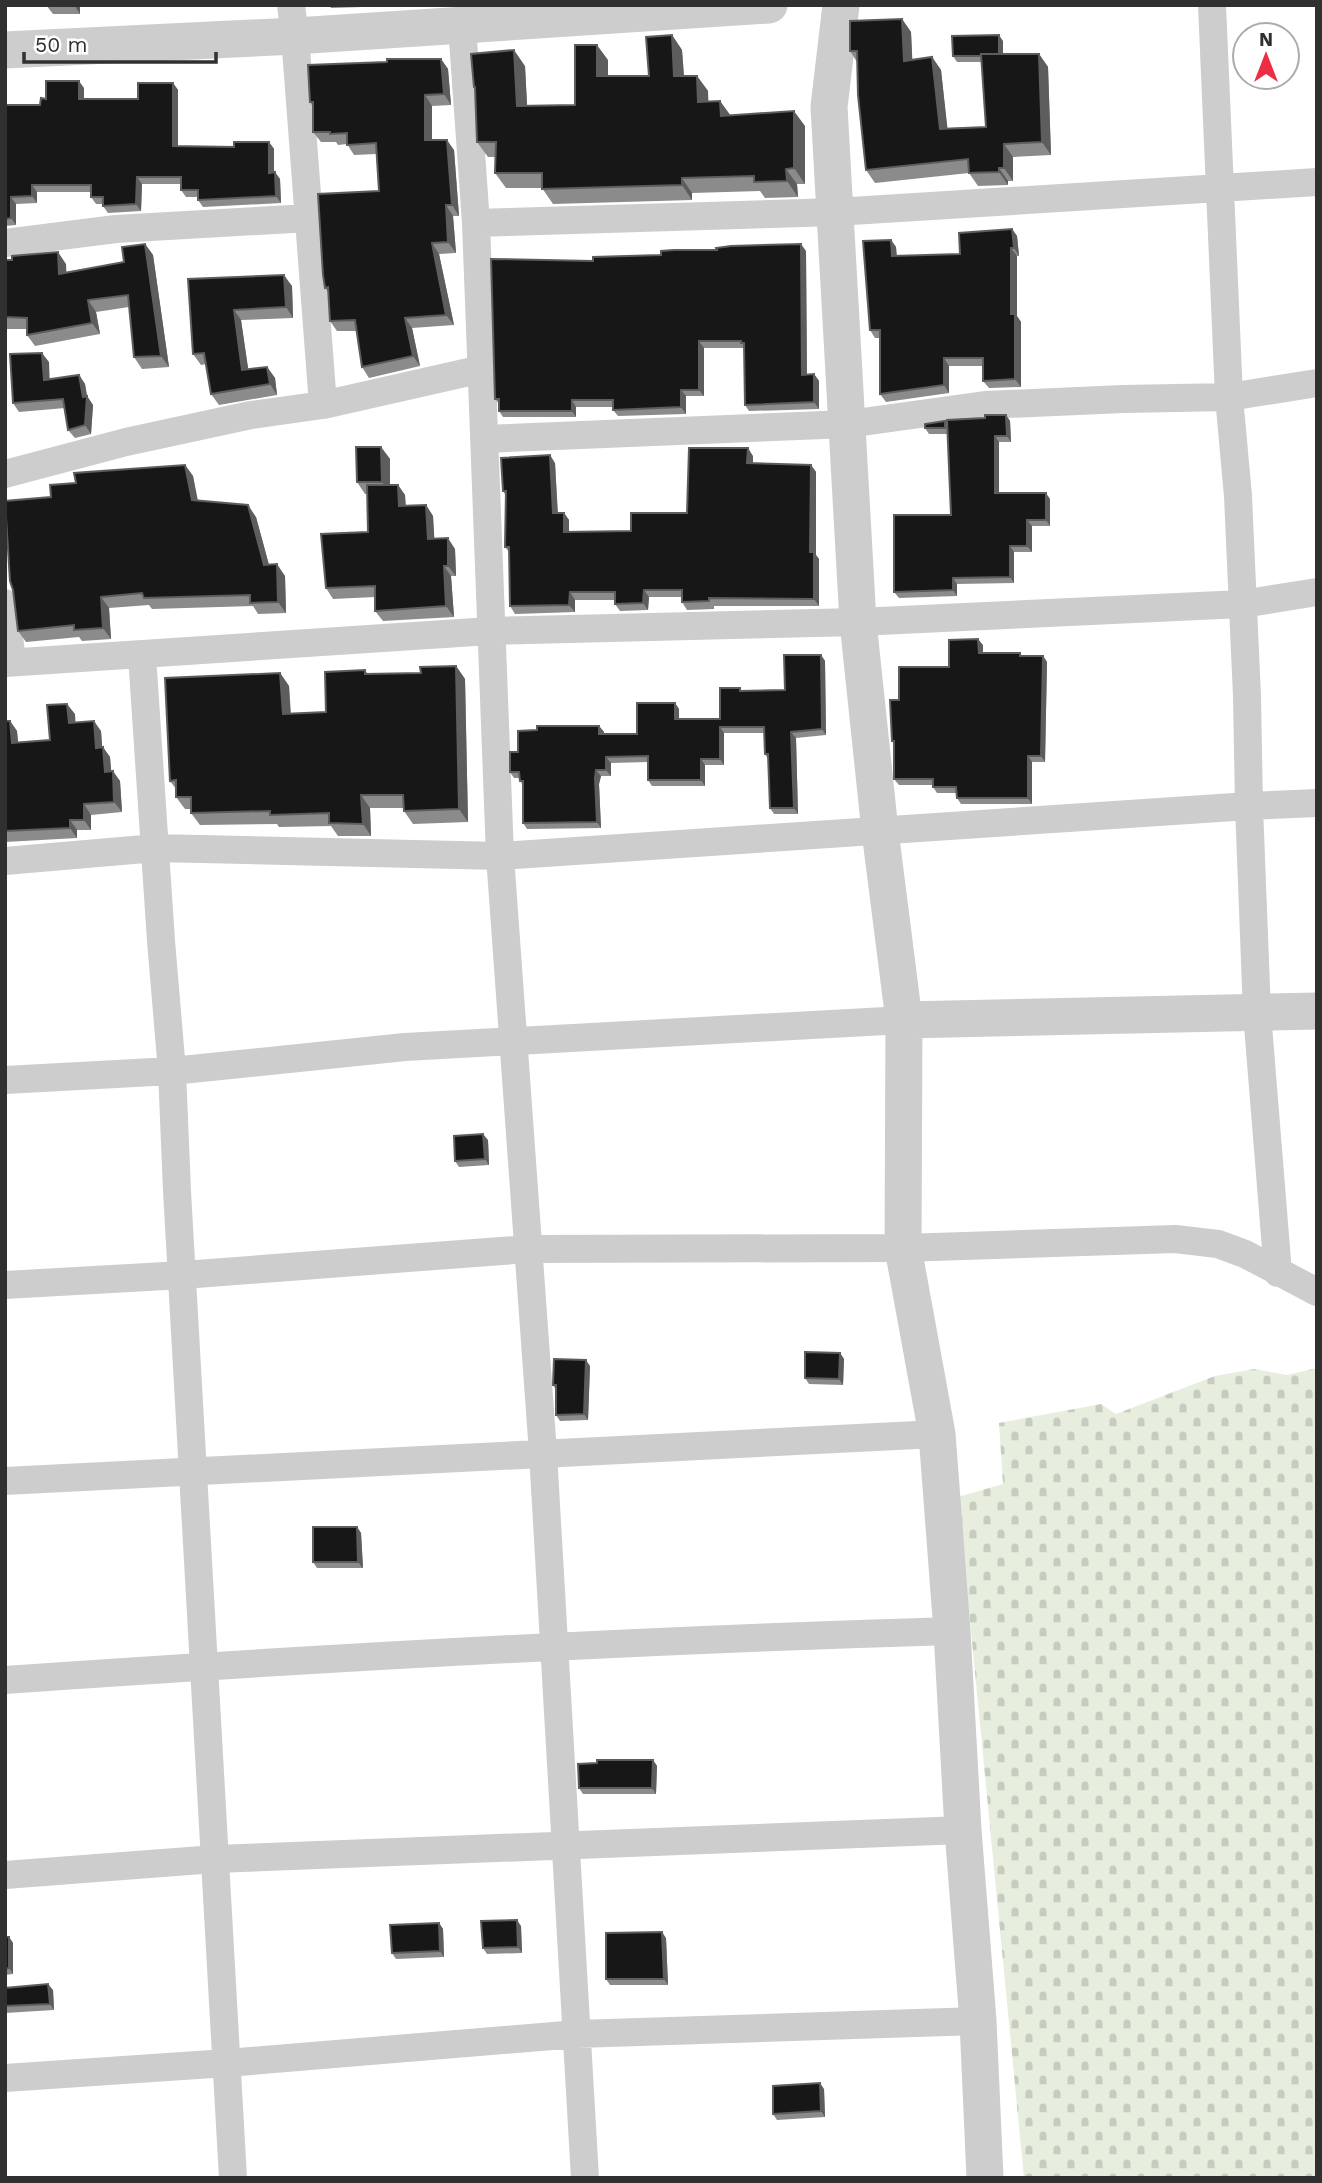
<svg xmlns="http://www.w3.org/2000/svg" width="1322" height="2183" viewBox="0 0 1322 2183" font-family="'Work Sans',sans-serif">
<defs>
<pattern id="cemetery-stones" width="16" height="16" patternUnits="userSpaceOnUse" patternTransform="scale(1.75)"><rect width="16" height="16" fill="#e7eede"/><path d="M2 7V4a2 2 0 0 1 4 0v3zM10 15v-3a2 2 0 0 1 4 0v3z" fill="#c6ccbf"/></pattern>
</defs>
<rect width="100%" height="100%" fill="#fff"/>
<path fill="url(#cemetery-stones)" d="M1317,1368V2178H1024L958,1497L1003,1484L999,1423L1101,1404L1116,1414L1215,1376L1254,1369L1287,1375Z"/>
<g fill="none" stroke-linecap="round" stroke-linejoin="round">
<path stroke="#cdcdcd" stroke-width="28" d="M291,5L295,36L323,405
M1212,5L1229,397L1238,496L1247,696L1249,806L1257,1013L1278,1273
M462,26L476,223L500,856L543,1453L585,2178
M476,223L835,212L1317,182
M5,243L116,229L309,218
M484,439L848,424L985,405L1123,399L1229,397L1317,383
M5,474L126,442L251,415L323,405L482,369
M5,603L12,662
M142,655L161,941L172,1071L177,1191L233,2178
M5,663L490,631L858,622L1242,604L1317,592
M5,861L156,848L500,856L1249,806L1317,803
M5,1080L172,1071L405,1047L904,1020
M5,1285L183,1275L528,1249L903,1248L1175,1239L1218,1244L1245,1254L1317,1292
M5,1481L937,1434
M5,1680C320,1658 636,1640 952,1631
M5,1875L215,1859L963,1830
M5,2078L227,2063L577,2034L978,2021"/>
<path stroke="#cdcdcd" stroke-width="37" d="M841,5L829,107L858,622L880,831L904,1020L903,1248L937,1434L952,1631L963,1830L978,2021L985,2178
M5,50L295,36L769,5
M904,1020L1317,1011"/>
</g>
<path fill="#8b8b8b" d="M46,5H80V14H53Z
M174,5H195V7H176Z
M329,5H362V7L331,8Z
M902,19L911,32L912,60L932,57L941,70L947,128L986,127L982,62H957L953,56L1003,41V54H1039L1048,67L1051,155L1013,157V181H1008V185L978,186L969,173L875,183L866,170L857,62L850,51Z
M672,35L682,50L684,76H697L708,91V102L720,101L730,116L805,126V184H797L798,197L765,198L760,191L692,193V200L553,204L542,188H506L495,173L496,157H488L477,142L475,90L474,87L525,66L527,106L575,105L608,60V76H649Z
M441,59L448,69L451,105L432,106V140L454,150L459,216H453L456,253L439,254L454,325L412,328L420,366L369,378L362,367L357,331H337L330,321L329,293L325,288L379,191L376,154L354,155L347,144L338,145L336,142H321L313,132V107L310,102L387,62Z
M173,83L178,90V146L234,147L269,142L274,149V172L280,179L281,203L203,207L198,200V197H186L181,190V184H142L141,211L108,213L103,206V204H96L91,197V192H37V203L16,204V225L5,226V105H40L46,99L84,88V99H138Z
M1012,229L1017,236L1019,256H1017V316L1021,322V387L989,388L983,381V366H949V393L886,402L880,394V338H875L870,330L891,240L896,247L897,256L960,254Z
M145,244L153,255L169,367L142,369L134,357L129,307L96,312L100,334L35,346L27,335V329H5V260L66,264V272L124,262Z
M806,251L807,375L814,374L819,381V409L749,411L745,405L744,348H704V396H686V414L618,416L613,410V407H576V417H503L499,411V404L495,399L593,261Z
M188,279L292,286L293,318L241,320L248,369L267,367L275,378L277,395L219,405L211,394L206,364L201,365L193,354Z
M49,362V379L79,375L85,384L87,396L93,405L91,434L75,438L68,430L65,408L19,412L13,403Z
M1006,415L1010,421L1011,442H999V493L1050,499V526H1032V552H1014V583L957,584V596L899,598L894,592L951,515L948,434H929L925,428Z
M381,447L390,459V485H398L405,495L406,506L426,505L433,516L434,538L455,549L456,576H451L454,617L383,621L375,611V597L333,599L326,588L368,532L367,494H365L357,482Z
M753,456V463L811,465L816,472V555L819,559V606H714V609L687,610L682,602V597H649L648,610L620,611L615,604V600H575V612L515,614L510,606L509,552L505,547L506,496L503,491L555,463L558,513H564L569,520V532L631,531L687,513Z
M185,465L193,476L197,500L256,517L269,565L285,576L286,613L258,614L253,606L152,609L149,605L109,608L111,639L82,641L79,637L26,642L18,631L51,497L76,483Z
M983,645V653H1020L1022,656H1043L1047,662L1045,762H1032V804H961L957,798V793H937L933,787V785H899L894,779V745L892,741L899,700Z
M821,655L825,661L826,735L796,738L798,814H774L770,808L768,759L765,754L764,733H724V765H705V786H652L648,780V762L611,763V776H601L599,784L601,828L527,829L523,823V785L520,781V778H514L510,772L518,752L537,730L599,726L604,732V734H637L675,703L679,709V719H720L742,691L785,690Z
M456,666L465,679L468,822L413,824L404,811V808H370L371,836H338L331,826L279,827L277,824L200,825L191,813V809H185L176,797V789L170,781L280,673L289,686L291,713L326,712L365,670L368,674L421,673Z
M75,714V723L101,731L102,747L110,757L111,771L120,781L122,812L91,815V830H77V838L5,842V721H10L17,731L18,742L50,740Z
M488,1140L489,1165L459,1167L455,1161Z
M840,1353L844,1359L843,1385L809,1384L805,1378Z
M590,1366L588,1420L560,1421L556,1415V1390L553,1385Z
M357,1527L361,1533L363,1568H317L313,1562Z
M653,1760L657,1766L656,1794H583L579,1788Z
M439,1923L443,1929L444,1957L396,1959L392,1953Z
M521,1926L522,1953L487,1954L483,1948Z
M5,1937H9L13,1943V1974L5,1975Z
M666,1938L668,1985H610L606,1979Z
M5,1988L53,1990L54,2010L5,2013Z
M824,2089L825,2117L777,2120L773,2114Z"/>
<path fill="#5d5d5d" d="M74,5H80V14Z
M902,19L911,32L913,74L904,61Z
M672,35L682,50L685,91L674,76Z
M999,35L1003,41V62L999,56Z
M597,45L608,60V91L597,76Z
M514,50L525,66L528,122L517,106Z
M1039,54L1048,67L1051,155L1042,142Z
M932,57L941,70L949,142L940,129Z
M441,59L448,69L451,105L444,94Z
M697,76L708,91L709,118L698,102Z
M79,81L84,88V106L79,99Z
M173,83L178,90V153L173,146Z
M425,95L432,106V150L425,140Z
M720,101L731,116H721Z
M794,111L805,126V184L794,168Z
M447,140L454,150L459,216L452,205Z
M269,142L274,149V180L269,173Z
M1004,144L1013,157V181L1004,168Z
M999,168L1008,181V185L999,172Z
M786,169L797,184L798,197L787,181Z
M275,172L280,179L281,203L276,196Z
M137,177L142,184L141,211L136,204Z
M682,178L692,193V200L682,185Z
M32,185L37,192V203L32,196Z
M11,197L16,204V225L11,218Z
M446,205L453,216L456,253L448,242Z
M1012,229L1017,236L1019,256L1014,248Z
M891,240L896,247L897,264L892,256Z
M432,243L439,254L454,325L446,315Z
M145,244L153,255L169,367L161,356Z
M801,244L806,251L807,381L802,375Z
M1011,248L1017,256V316L1021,322V387L1015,379L1011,314Z
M58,252L66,264L67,285L59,274Z
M284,275L292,286L293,318L286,307Z
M88,300L96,312L100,334L92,323Z
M234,310L241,320L250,381L242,370Z
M405,318L412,328L420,366L413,356Z
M699,341L704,348V396L699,390Z
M42,353L49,362L50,389L44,380Z
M944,358L949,366V393L944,385Z
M267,367L275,378L277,395L270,384Z
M814,374L819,381V409L814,402Z
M79,375L85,384L87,396L93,405L91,434L85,425L83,397Z
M681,390L686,396V414L681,407Z
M572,400L576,407V417L572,411Z
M1006,415L1010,421L1011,442L1007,436Z
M995,436L999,442V499L995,493Z
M381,447L390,459V494L382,482Z
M748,448L753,456V470L747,463Z
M550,455L555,463L558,520L553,513Z
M185,465L193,476L200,511L192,500Z
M811,465L816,472V555L819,559V606L814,599L810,552Z
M398,485L405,495L406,517L399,506Z
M1046,493L1050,499V526L1046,520Z
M248,505L256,517L272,576L264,565Z
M426,505L433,516L435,549L428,539Z
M564,513L569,520V539L564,532Z
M1027,520L1032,526V552L1027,546Z
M448,538L455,549L456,576L448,566Z
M1010,546L1014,552V583L1010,577Z
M277,564L285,576L286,613L278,602Z
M444,566L451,576L454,617L446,606Z
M953,578L957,584V596L953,590Z
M644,590L649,597L648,610L643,603Z
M570,592L575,600V612L569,605Z
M101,597L109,608L111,639L103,628Z
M978,639L983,645V659L979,653Z
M821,655L825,661L826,735L822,729Z
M1043,656L1047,662L1045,762L1041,756Z
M456,666L465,679L468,822L459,809Z
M280,673L289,686L291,726L283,714Z
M675,703L679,709V725L675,719Z
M67,704L75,714L76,733L69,723Z
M10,721L17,731L19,753L12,743Z
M94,721L101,731L103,758L96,748Z
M599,726L604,732V740L599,734Z
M720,727L724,733V765L720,759Z
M791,732L796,738L798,814L794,808Z
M103,747L110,757L112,782L105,772Z
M1028,756L1032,762V804L1028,798Z
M606,757L611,763V776L606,770Z
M701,759L705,765V786L701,780Z
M596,770L601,776L599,784L601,828L597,822L595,778Z
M113,771L120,781L122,812L114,802Z
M361,795L370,808L371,836L363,824Z
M84,804L91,815V830L84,820Z
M70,820L77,830V838L70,828Z
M483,1134L488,1140L489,1165L485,1159Z
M840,1353L844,1359L843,1385L839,1379Z
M586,1360L590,1366L588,1420L584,1414Z
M357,1527L361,1533L363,1568L358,1562Z
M653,1760L657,1766L656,1794L652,1788Z
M517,1920L521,1926L522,1953L518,1947Z
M439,1923L443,1929L444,1957L440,1951Z
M662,1932L666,1938L668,1985L664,1979Z
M9,1937L13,1943V1974L9,1968Z
M48,1984L53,1990L54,2010L50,2004Z
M820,2083L824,2089L825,2117L821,2111Z"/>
<path fill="#171717" stroke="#5d5d5d" stroke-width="2" d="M902,19L904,61L932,57L940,129L986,127L981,54H1039L1042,142L1004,144V168H999V172L969,173L968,159L866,170L858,95L857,51H850V21Z
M672,35L674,76H697L698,102L720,101L721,116L794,111V168L786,169L787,181L754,182V176L682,178V185L542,189V173H495L496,142H477L475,87H474L471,54L514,50L517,106L575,105V45H597V76H649L646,37Z
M999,35V54H981V56H953L952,36Z
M387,59H441L444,94L425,95V140H447L452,205H446L448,242L432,243L446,315L405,318L413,356L362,367L355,320L330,321L328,287L325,288L323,275L318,194L379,191L376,143L347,145V133L330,134V132H313V102H310L308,65L387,62Z
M46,81H79V99H138V83H173V146L234,147V142H269V173L275,172L276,196L198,200V190H181V177H137L136,204L103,206V197H91V185H32V196L11,197V218L5,219V105H40L41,98L46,99Z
M1012,229L1014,248H1011V314H1015V379L983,381V358H944V385L880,394V330H870L863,241L891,240L892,256L960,254L959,233Z
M145,244L161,356L134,357L128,295L88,300L92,323L27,335V318L5,317V260H12V256L58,252L59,274L124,262L122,247Z
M801,244L802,375L814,374V402L745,405L744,343H741V341H699V390H681V407L613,410V400H572V411H499V399H495L491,259L593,261V257L661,255V251L674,250H717L716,248L731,246Z
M284,275L286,307L234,310L242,370L267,367L270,384L211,394L204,353L193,354L188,279Z
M42,353L44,380L79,375L83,397L87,396L85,425L68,430L63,399L13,403L10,354Z
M985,415H1006L1007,436H995V493H1046V520H1027V546H1010V577L953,578V590L894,592V515H951L947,420L985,418Z
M945,421V428H925V424Z
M356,447H381L382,482H357Z
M689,448H748L747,463L811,465L810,552H814V599L709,598V601L682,602V590H644L643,603L615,604V592H570L569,605L510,606L509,547H505L506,491H503L501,458L550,455L553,513H564V532L631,531V513H687Z
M185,465L192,500L248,505L264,565L277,564L278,602L250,603V595L144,598L142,593L101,597L103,628L74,630V625L18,631L13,590L10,581L5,501L51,497L50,485L76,483L74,473Z
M367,485H398L399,506L426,505L428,539L448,538V566H444L446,606L375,611V586L326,588L321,534L368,532Z
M978,639L979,653H1020V656H1043L1041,756H1028V798H957L956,787H933V779H894V741H892L890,700H899V667H949V640Z
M784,655H821L822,729L791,732L794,808H770L768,754H765L764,727H720V759H701V780H648V756L606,757V770H596L595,778L597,822L523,823V781H520L519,772H510V752H518V731L537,730V726H599V734H637V703H675V719H720V688H740V691L785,690Z
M456,666L459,809L404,811L403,795H361L363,824L329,823V813L270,815V811L191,813V797H176V780L170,781L165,678L280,673L283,714L326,712L325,672L365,670V674L421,673L420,667Z
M67,704L69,723L94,721L96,748L103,747L105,772L113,771L114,802L84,804V820H70V828L5,831V721H10L12,743L50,740L47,705Z
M483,1134L485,1159L455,1161L454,1136Z
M805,1352L840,1353L839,1379L805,1378Z
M554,1359L586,1360L584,1414L556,1415V1385H553Z
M313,1527H357L358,1562H313Z
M597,1760H653L652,1788H579L578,1764L597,1763Z
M517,1920L518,1947L483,1948L481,1921Z
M439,1923L440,1951L392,1953L390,1925Z
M662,1932L664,1979H606V1933Z
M5,1937H9V1968L5,1969Z
M48,1984L50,2004L5,2006V1988Z
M820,2083L821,2111L773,2114V2086Z"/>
<rect width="1322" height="2183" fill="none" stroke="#303030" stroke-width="14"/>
<g transform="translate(1266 56)"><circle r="33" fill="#ffffff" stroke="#acacac" stroke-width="2"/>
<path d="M0-5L12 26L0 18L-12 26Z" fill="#ec2e44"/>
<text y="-10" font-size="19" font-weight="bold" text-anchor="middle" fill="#303030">N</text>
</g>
<path d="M24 52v10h192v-10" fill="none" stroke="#303030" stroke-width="3.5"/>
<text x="35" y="52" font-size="21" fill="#303030" stroke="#ffffff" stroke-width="5" paint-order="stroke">50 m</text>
</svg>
